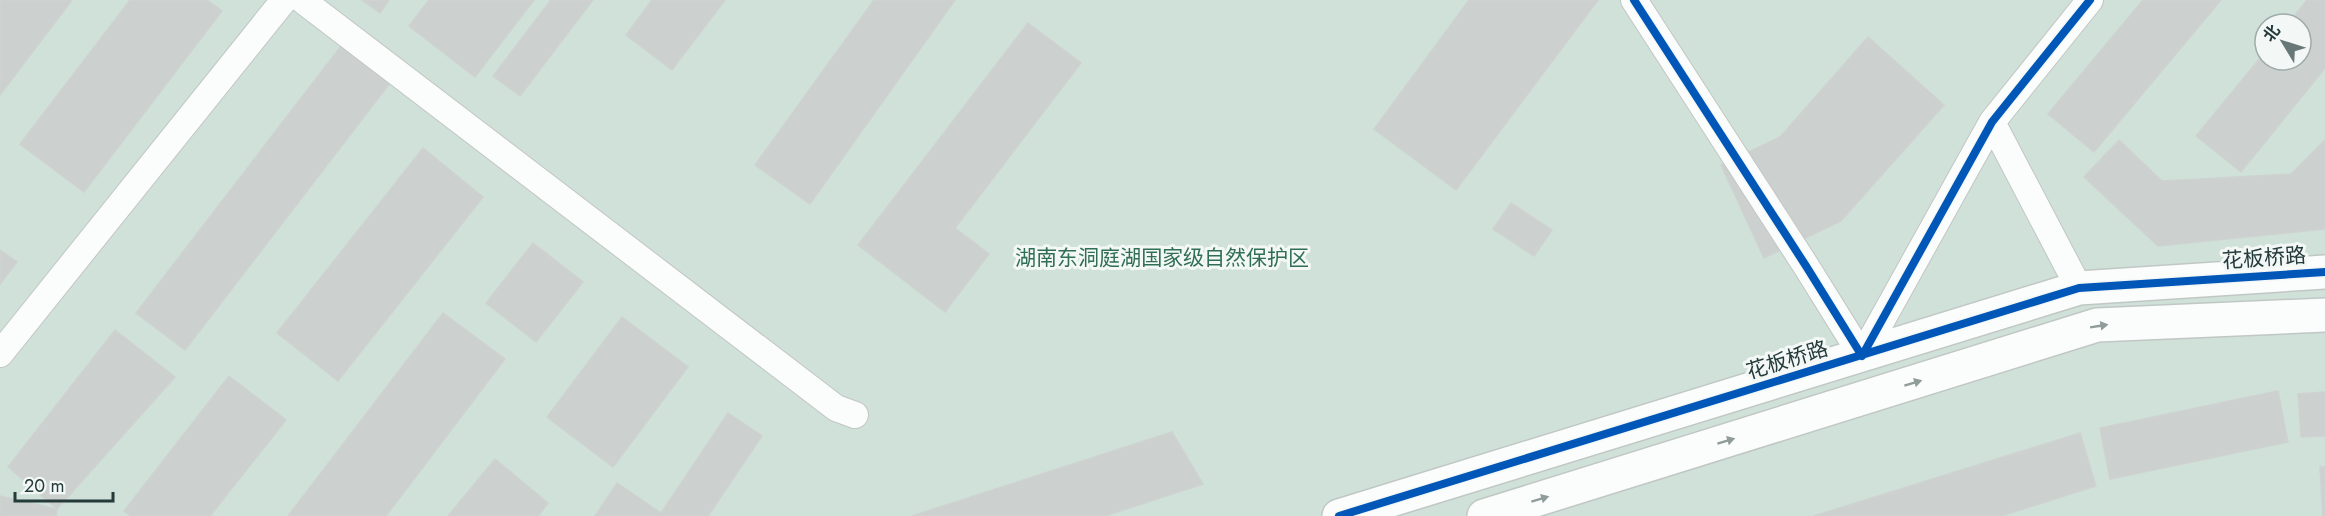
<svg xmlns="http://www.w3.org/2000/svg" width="2325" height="516" viewBox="0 0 2325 516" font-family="Jost,'Noto Sans SC',sans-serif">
<rect width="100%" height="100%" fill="#e5e9e8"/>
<path fill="#cfe1d8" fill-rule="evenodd" d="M0,0H2325V516H0ZM2265,24H2301V60H2265Z"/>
<path fill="#ccd0cf" stroke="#ced2d1" stroke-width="1.5" d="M0,0H72L0,95Z
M130,0H207L222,11L84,192L20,144Z
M362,0H389L380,13Z
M429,0H534L475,77L409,26Z
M551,0H593L520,96L493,76Z
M652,0H725L672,70L626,35Z
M874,0H955L810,204L755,165Z
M1469,0H1598L1456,190L1374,129Z
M2143,0H2221L2094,152L2048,114Z
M2307,0H2325V68L2241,172L2196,136L2265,52V60H2301V24H2288Z
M1028,23L1081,63L955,228L989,254L945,312L858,245Z
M1868,37L1944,105L1841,221L1764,258L1721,165L1780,137Z
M341,46L390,83L185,350L136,313Z
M2119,140L2162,181L2291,174L2325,140V229L2158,246L2084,177Z
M423,148L483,197L338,381L277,333Z
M1511,203L1552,230L1534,256L1493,229Z
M533,243L583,282L536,342L486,303Z
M0,250L17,262L0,284Z
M443,313L505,359L386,516H288Z
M622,317L688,367L613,467L547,417Z
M115,330L175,377L57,509L8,467Z
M229,376L286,420L210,516H131L124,511Z
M2278,391L2288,442L2110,479L2100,428Z
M2325,392V436L2301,437L2298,394Z
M728,413L762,436L708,516H595L617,483L661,513Z
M1172,432L1203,484L1105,516H912Z
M2080,433L2096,486L2001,516H1814Z
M495,459L548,503L538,516H448Z
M2320,467H2325V516H2323Z
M0,496L57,509L56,516H0Z"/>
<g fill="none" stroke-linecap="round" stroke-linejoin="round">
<g stroke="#c2c6c5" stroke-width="28">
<path id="street" d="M302,0L836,408L855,415
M1634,0L1806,266L1862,356L1992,122L2090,0
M1992,122L2079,288
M0,354L284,0"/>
</g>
<g stroke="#c0c7c5" stroke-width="36">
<path id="secondary" d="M1339,516L2079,288L2325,272
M1484,516L2097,325L2325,315"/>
</g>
<use href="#street" stroke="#fbfcfc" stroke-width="26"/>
<use href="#secondary" stroke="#fbfcfc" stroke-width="33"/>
<g stroke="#f3f8f7" stroke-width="11">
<path id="cycleway" d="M1634,0L1806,266L1862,356L1992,122L2090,0
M1339,516L2079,288L2325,272"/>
</g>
<use href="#cycleway" stroke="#0057b8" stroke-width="8"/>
</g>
<defs><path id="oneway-solid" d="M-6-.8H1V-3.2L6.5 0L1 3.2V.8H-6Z" transform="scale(1.5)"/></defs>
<g fill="#909c9a">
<use href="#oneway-solid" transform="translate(2099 326) rotate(-9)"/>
<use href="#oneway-solid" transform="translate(1913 383) rotate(-17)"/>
<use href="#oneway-solid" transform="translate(1726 441) rotate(-17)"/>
<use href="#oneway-solid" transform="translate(1540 499) rotate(-17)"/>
</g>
<g text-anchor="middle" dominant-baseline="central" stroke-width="6" stroke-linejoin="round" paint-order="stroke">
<g font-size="21" fill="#316f54" stroke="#f3f8f7">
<text x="1162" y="258">湖南东洞庭湖国家级自然保护区</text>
</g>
<g font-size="21" fill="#243b39" stroke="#f3f8f7">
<text transform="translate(2264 258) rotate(-4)">花板桥路</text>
<text transform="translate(1787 360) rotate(-17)">花板桥路</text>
</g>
</g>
<g transform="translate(2283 42) rotate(308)"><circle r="28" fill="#f3f8f7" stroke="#a0acab" stroke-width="1.5"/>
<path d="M0-4.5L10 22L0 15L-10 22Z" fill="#687876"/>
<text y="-9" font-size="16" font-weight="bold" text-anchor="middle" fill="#243b39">北</text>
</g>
<path d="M15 492v9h98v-9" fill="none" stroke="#243b39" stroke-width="3"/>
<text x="24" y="492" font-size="18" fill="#243b39" stroke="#f3f8f7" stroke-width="4.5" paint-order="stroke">20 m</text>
</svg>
